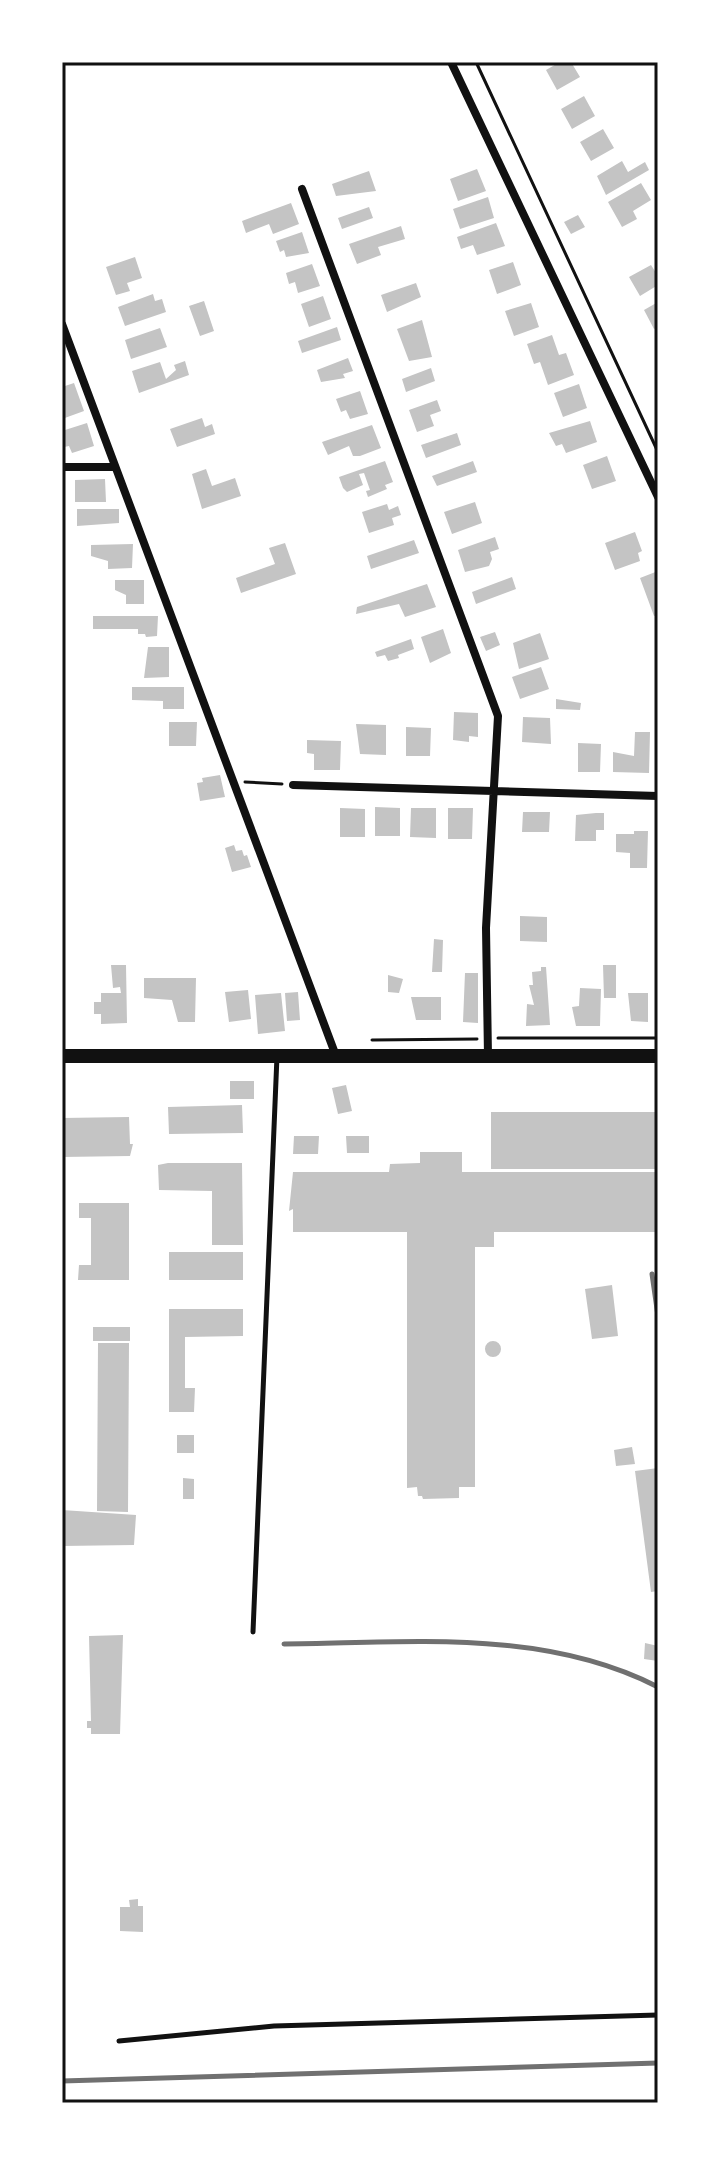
<svg xmlns="http://www.w3.org/2000/svg" width="720" height="2165" viewBox="0 0 720 2165" font-family="'Exo 2',sans-serif">
<rect width="100%" height="100%" fill="#fff"/>
<path fill="#c4c4c4" d="M560,62H571L580,77L557,90L546,70Z
M584,96L595,116L572,129L561,109Z
M603,129L614,148L591,161L580,142Z
M622,161L628,172L645,162L649,170L606,195L597,176Z
M477,169L486,191L458,201L450,179Z
M369,171L376,191L336,196L332,184Z
M641,183L651,200L633,211L637,219L622,227L608,202Z
M488,197L494,218L460,229L453,209Z
M291,203L299,224L273,234L269,224L246,233L242,221Z
M369,207L373,218L342,229L338,218Z
M578,215L585,227L571,234L564,222Z
M496,223L505,246L477,255L473,245L461,249L457,237Z
M401,226L405,239L378,247L381,255L357,264L349,244Z
M302,232L309,253L286,257L284,250L280,252L276,241Z
M135,257L142,278L127,283L130,291L116,295L106,267Z
M513,262L521,285L497,294L489,270Z
M312,264L320,286L298,293L295,282L289,284L286,273Z
M651,265L658,276V285L640,296L629,277Z
M416,283L421,297L387,312L381,295Z
M153,294L155,301L162,299L166,312L125,326L118,307Z
M323,296L331,319L309,327L301,304Z
M204,301L214,331L200,336L189,306Z
M658,302V327L654,329L644,310Z
M531,303L539,327L514,336L505,311Z
M422,320L432,357L409,361L397,329Z
M337,327L341,340L302,353L298,341Z
M160,328L167,347L131,359L125,340Z
M552,335L559,355L566,353L574,375L548,385L540,362L534,364L527,344Z
M348,358L353,371L343,374L345,378L321,382L317,370Z
M185,361L189,375L139,393L132,371L160,362L166,379L176,370L174,365Z
M431,368L435,381L406,392L402,379Z
M74,383L84,411L62,419V387Z
M579,384L587,408L563,417L554,393Z
M360,391L368,414L350,419L346,410L341,412L336,399Z
M437,400L441,411L430,415L434,426L417,432L409,410Z
M202,418L205,427L212,424L215,434L177,447L170,429Z
M590,421L597,442L566,453L562,444L556,446L549,433Z
M87,423L94,446L72,453L69,446L64,447L65,430Z
M372,425L381,448L360,456H353L349,446L328,455L322,442Z
M457,433L461,445L426,458L421,445Z
M607,456L616,481L592,489L583,465Z
M385,461L393,482L385,485L387,489L368,497L366,491L370,490L364,473L359,474L363,485L347,492L343,488L339,477Z
M473,461L477,472L437,486L432,476Z
M206,469L212,486L235,478L241,496L202,509L192,474Z
M105,479L106,502H75V480Z
M475,502L482,523L452,534L444,512Z
M387,504L389,510L398,506L401,515L392,518L394,525L369,533L362,512Z
M77,509H119V523L77,526Z
M635,532L642,551L638,553L640,561L615,570L605,543Z
M495,537L499,549L490,552L492,559L489,566L465,572L458,550Z
M414,540L419,553L371,569L367,556Z
M285,543L296,574L241,593L236,578L275,564L269,548Z
M133,544L132,568L108,569V561L91,556V545Z
M658,571V615L654,616L640,578Z
M512,577L516,589L476,604L472,592Z
M115,580H144V604H126V595L115,590Z
M427,584L436,607L405,617L399,604L356,614L357,607Z
M93,616H158L157,636L146,637L145,634H138V629H93Z
M443,629L451,653L430,663L421,637Z
M495,632L500,645L486,651L480,637Z
M540,633L549,659L519,669L513,643Z
M411,639L414,649L398,655L399,658L388,661L385,655L377,657L375,652Z
M148,647H169V677L144,678Z
M541,667L549,689L520,699L512,677Z
M132,687H184V709H163V701L132,700Z
M556,699L581,703L580,710L556,709Z
M454,712L478,713V737L469,736V742L453,740Z
M523,717L550,718L551,744L522,742Z
M169,722H197L196,746H169Z
M356,724L386,725V755L360,754Z
M406,727L431,728L430,756H406Z
M635,732H650L649,773L613,772V752L634,756Z
M307,740L341,741L340,770H314V754L307,753Z
M578,743L601,744L600,772H578Z
M220,775L225,797L200,801L197,783L203,782L202,778Z
M375,807L400,808V836H375Z
M340,808L365,809V837H340Z
M411,808H436V838L410,837Z
M448,808H473L472,839H448Z
M523,812H550L549,832H522Z
M596,813H604V830H596V841H575L576,815Z
M634,831H648L647,868H630V853L616,852V834H634Z
M234,845L236,851L242,850L244,856L247,855L251,867L232,872L225,848Z
M520,916L547,917V942L520,941Z
M434,939L443,940L442,972H432Z
M111,965H126L127,1023L101,1024V1014H94V1002H101V993H121L120,987L113,988Z
M603,965H616V998H604Z
M541,967H546L550,1025L526,1026L527,1004L534,1005L529,985H533L532,972L541,971Z
M465,973H478V1023L463,1022Z
M388,975L403,979L399,993L388,992Z
M144,978H196L195,1022H178L172,1000L144,998Z
M580,988L601,989L600,1026H576L572,1007L579,1006Z
M248,990L251,1019L229,1022L225,992Z
M298,992L300,1020L287,1021L285,993Z
M281,993L285,1031L258,1034L255,995Z
M628,993H648V1022L631,1021Z
M411,997H441V1020H416Z
M230,1081H254V1099H230Z
M346,1085L352,1111L338,1114L332,1088Z
M242,1105L243,1133L169,1134L168,1107Z
M491,1112H658V1169H491Z
M129,1117L130,1144H133L130,1156L62,1157V1118Z
M294,1136H319L318,1154H293Z
M346,1136H369V1153H347Z
M420,1152H462V1172H658V1232H494V1247H475V1487H459V1498L423,1499L422,1496H418L417,1487L407,1488V1232H293V1209L289,1211L293,1172H389L390,1164L420,1163Z
M168,1163H242L243,1245H212V1191L159,1190L158,1165Z
M79,1203H129V1280H78L79,1265H91V1218H79Z
M169,1252H243V1280H169Z
M612,1285L618,1336L592,1339L585,1289Z
M169,1309H243V1336L185,1337V1388H195L194,1412H169Z
M93,1327H130V1341H93Z
M485 1349a8 8 0 1 1 16 0a8 8 0 1 1-16 0Z
M98,1343H129L128,1512L97,1511Z
M177,1435H194V1453H177Z
M632,1447L635,1464L616,1466L614,1450Z
M658,1468V1591L651,1592L635,1471Z
M183,1478L194,1479V1499H183Z
M62,1510L136,1515L134,1545L62,1546Z
M123,1635L120,1734H91V1728H87V1721H91L89,1636Z
M645,1643L658,1646V1661L644,1659Z
M138,1899V1906H143V1932L120,1931V1907H130L129,1900Z"/>
<g fill="none" stroke-linecap="round" stroke-linejoin="round">
<path stroke="#111" stroke-width="3" d="M476,62L658,452
M245,782L282,784
M498,1038H658
M372,1040L477,1039"/>
<path stroke="#111" stroke-width="5" d="M253,1632L277,1056
M119,2041L274,2026L658,2015"/>
<path stroke="#111" stroke-width="8" d="M451,62L658,497
M302,189L498,716L486,928L488,1056
M62,324L336,1056
M62,467H113
M293,785L658,796"/>
<path stroke="#111" stroke-width="14" d="M62,1056H658"/>
<path stroke="#707070" stroke-width="5" d="M652,1274L658,1316
M284,1644C409,1643 543,1628 658,1687
M62,2081L658,2063"/>
</g>
<rect width="720" height="2165" fill="none" stroke="#ffffff" stroke-width="128"/>
<rect x="64" y="64" width="592" height="2037" fill="none" stroke="#111" stroke-width="3"/>
</svg>
